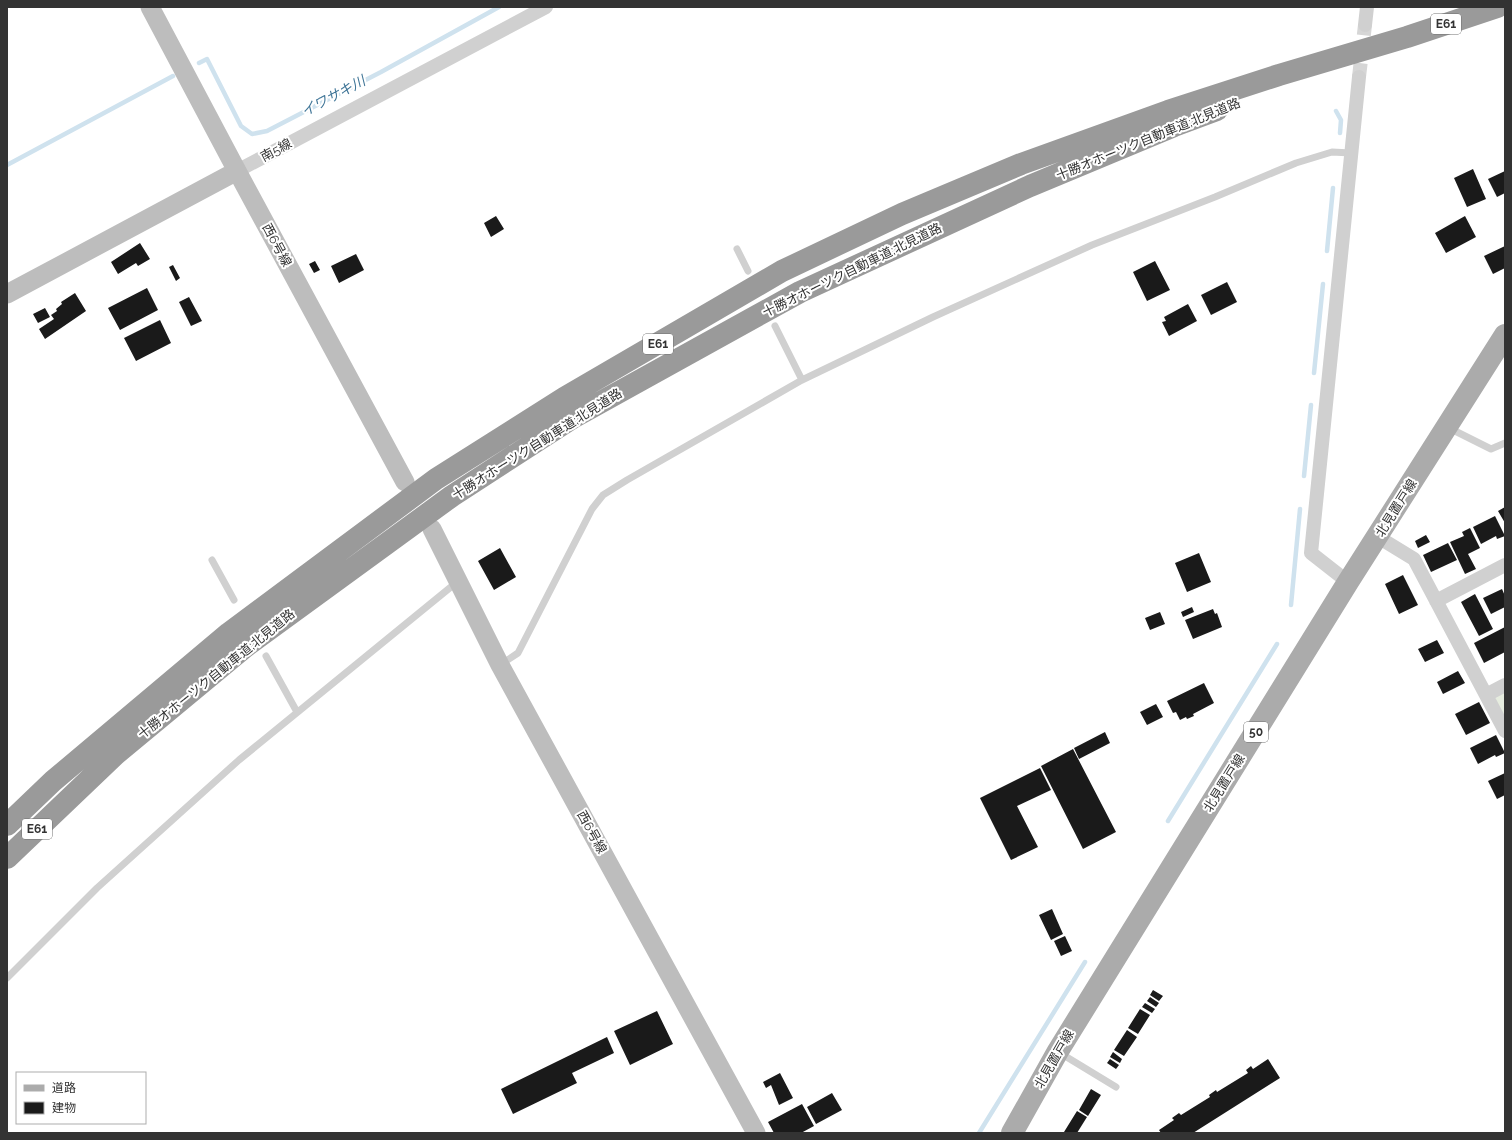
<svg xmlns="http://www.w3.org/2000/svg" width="1512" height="1140" viewBox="0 0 1512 1140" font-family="Raleway,'Noto Sans JP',sans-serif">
<rect width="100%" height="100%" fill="#fff"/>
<path fill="#e6ecdf" d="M1505,685V731L1486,695Z"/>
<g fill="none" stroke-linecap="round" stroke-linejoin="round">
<path stroke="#cfe2ee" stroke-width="4.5" d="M199,63L207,59L241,126L252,134L267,131L381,72L499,7
M1336,111L1341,120L1340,133
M7,165L173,76
M1327,251L1333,188
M1314,373L1323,284
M1304,476L1311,405
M1291,605L1300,509
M1168,821L1277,644
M979,1133L1085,962"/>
</g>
<path fill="#1a1a1a" d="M1473,169L1486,199L1467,207L1454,178Z
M1505,171V193L1497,197L1488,179Z
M496,216L504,229L491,237L484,223Z
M1465,216L1476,237L1446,253L1435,233Z
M140,243L150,259L138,266L136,263L118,274L111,262Z
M1505,246V268L1493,274L1484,256Z
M356,254L364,270L339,283L331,266Z
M315,261L320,270L314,273L309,264Z
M1155,261L1170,290L1147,301L1133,272Z
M173,265L180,278L176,281L169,267Z
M1227,282L1237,302L1211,315L1201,295Z
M147,288L158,310L120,330L108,308Z
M75,293L86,311L45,339L39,329L54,319L51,315L57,311L56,309L62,304L61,302Z
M189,297L202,321L191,326L179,302Z
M1188,304L1197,321L1169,336L1162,322L1166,321L1164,317Z
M45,308L50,317L38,323L33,314Z
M160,320L171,343L136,361L124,338Z
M1505,507V523L1498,511Z
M1495,516L1505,536L1497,539L1496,536L1481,544L1473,527Z
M1470,528L1480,548L1468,554L1476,569L1465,574L1450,542L1464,536L1462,532Z
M1426,535L1430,542L1418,548L1415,541Z
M1448,543L1457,560L1431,572L1423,555Z
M500,548L516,577L494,590L478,561Z
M1199,553L1211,582L1187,592L1175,563Z
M1403,575L1418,605L1399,614L1385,584Z
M1502,589L1505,596V607L1491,614L1483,598Z
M1475,594L1493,629L1479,636L1461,602Z
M1192,607L1194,612L1183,617L1181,612Z
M1213,609L1215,614L1217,613L1222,627L1193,639L1185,620Z
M1160,612L1165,624L1150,630L1145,618Z
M1505,627V652L1484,663L1474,643Z
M1437,640L1444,653L1425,662L1418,649Z
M1458,671L1465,683L1443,694L1437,682Z
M1204,683L1214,703L1193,714L1194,716L1187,719L1186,717L1180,720L1176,712L1173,713L1167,701Z
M1479,702L1490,723L1466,735L1455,714Z
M1156,704L1163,717L1147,725L1140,712Z
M1105,732L1110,743L1079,759L1074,748Z
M1496,735L1505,753L1496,757L1495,755L1478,764L1470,748Z
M1073,749L1116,832L1083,849L1041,766Z
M1040,768L1051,790L1017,806L1038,847L1011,860L980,798Z
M1505,773V795L1497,799L1488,781Z
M1052,909L1063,934L1051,940L1039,915Z
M1065,936L1072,951L1061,956L1054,941Z
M1153,990L1163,996L1159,1001L1150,995Z
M1150,997L1159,1003L1156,1007L1147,1001Z
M1145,1003L1155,1009L1152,1013L1142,1007Z
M1140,1009L1150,1015L1138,1034L1128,1028Z
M657,1011L673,1044L630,1065L614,1031Z
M1127,1030L1137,1037L1124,1056L1114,1050Z
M607,1037L614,1053L572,1073L577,1083L513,1114L501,1089Z
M1113,1052L1122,1059L1120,1063L1110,1057Z
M1110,1059L1119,1065L1116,1069L1107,1063Z
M1268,1059L1280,1078L1193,1133H1161L1159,1130L1174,1120L1172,1118L1179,1113L1181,1115L1210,1097L1209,1095L1216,1090L1217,1092L1248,1073L1246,1070L1251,1066L1253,1069Z
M780,1073L793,1098L779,1105L771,1085L766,1088L763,1082Z
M1091,1089L1101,1095L1088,1116L1079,1110Z
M832,1093L842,1110L816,1124L807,1107Z
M802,1104L814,1126L801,1133H774L768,1122Z
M1077,1111L1087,1117L1077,1133H1065L1064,1132Z"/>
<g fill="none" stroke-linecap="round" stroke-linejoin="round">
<path stroke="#d6d6d6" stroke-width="14" stroke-dasharray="14 7" stroke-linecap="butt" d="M1359,77L1365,25"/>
<path stroke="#d0d0d0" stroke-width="7" d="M737,249L748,271
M775,326L802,380
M1449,428L1491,449L1505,443
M212,560L234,600
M266,656L297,712
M500,665L518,653L592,509L603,495L627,480L802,380L933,317L1092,245L1215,197L1296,163L1332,152L1351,153
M7,978L97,888L239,760L457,582
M1060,1053L1116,1087"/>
<path stroke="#d0d0d0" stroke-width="14" d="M1365,25L1367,7
M237,171L546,7
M1378,537L1414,559L1505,731
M1348,582L1311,553L1359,77
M1436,601L1505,565
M1486,695L1505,685"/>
<path stroke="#bdbdbd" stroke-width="19" d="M150,7L237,171L405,482
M7,294L237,171
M432,529L500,665L756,1133"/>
<path stroke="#ababab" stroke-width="22" d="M1012,1133L1058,1051L1348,582L1505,335"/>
<path stroke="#9a9a9a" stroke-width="22" d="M7,825L53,781L229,633L436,479L564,398L782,271L902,214L1021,164L1168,111L1279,75L1407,37L1497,7
M7,858L116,754L245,647L452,496L574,417L800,292L1030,186L1174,126L1217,110"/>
</g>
<g text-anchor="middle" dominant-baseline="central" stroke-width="4" stroke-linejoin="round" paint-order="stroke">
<g fill="#fff" stroke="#707070" stroke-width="1">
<rect x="1431" y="14" width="30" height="20" rx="3"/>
<rect x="643" y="334" width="30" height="20" rx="3"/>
<rect x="1244" y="722" width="24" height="20" rx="3"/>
<rect x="22" y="819" width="30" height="20" rx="3"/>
</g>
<g font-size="12" font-weight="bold" fill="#333">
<text x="1446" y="24">E61</text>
<text x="658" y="344">E61</text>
<text x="1256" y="732">50</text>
<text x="37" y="829">E61</text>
</g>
<g font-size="13" fill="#333" stroke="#fff">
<text transform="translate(1148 139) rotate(-22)">十勝オホーツク自動車道;北見道路</text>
<text transform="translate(276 150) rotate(-28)">南5線</text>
<text transform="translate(277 245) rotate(62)">西6号線</text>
<text transform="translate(852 270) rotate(-26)">十勝オホーツク自動車道;北見道路</text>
<text transform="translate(537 444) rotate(-32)">十勝オホーツク自動車道;北見道路</text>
<text transform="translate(1396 508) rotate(-58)">北見置戸線</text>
<text transform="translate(216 674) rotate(-39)">十勝オホーツク自動車道;北見道路</text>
<text transform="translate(1224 783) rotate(-58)">北見置戸線</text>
<text transform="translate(592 832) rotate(61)">西6号線</text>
<text transform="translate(1054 1059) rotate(-60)">北見置戸線</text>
</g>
<g font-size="14" font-style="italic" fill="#3f7597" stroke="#fff">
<text transform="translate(333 96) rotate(-28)">イワサキ川</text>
</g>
</g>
<rect width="1512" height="1140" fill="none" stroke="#333333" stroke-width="16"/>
<rect x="16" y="1072" width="130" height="52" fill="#ffffff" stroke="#adadad"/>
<rect x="24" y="1085" width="20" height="6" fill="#ababab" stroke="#adadad"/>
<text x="52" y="1092" font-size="12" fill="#333333">道路</text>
<rect x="24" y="1102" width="20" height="12" fill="#1a1a1a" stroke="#adadad"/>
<text x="52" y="1112" font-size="12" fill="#333333">建物</text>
</svg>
